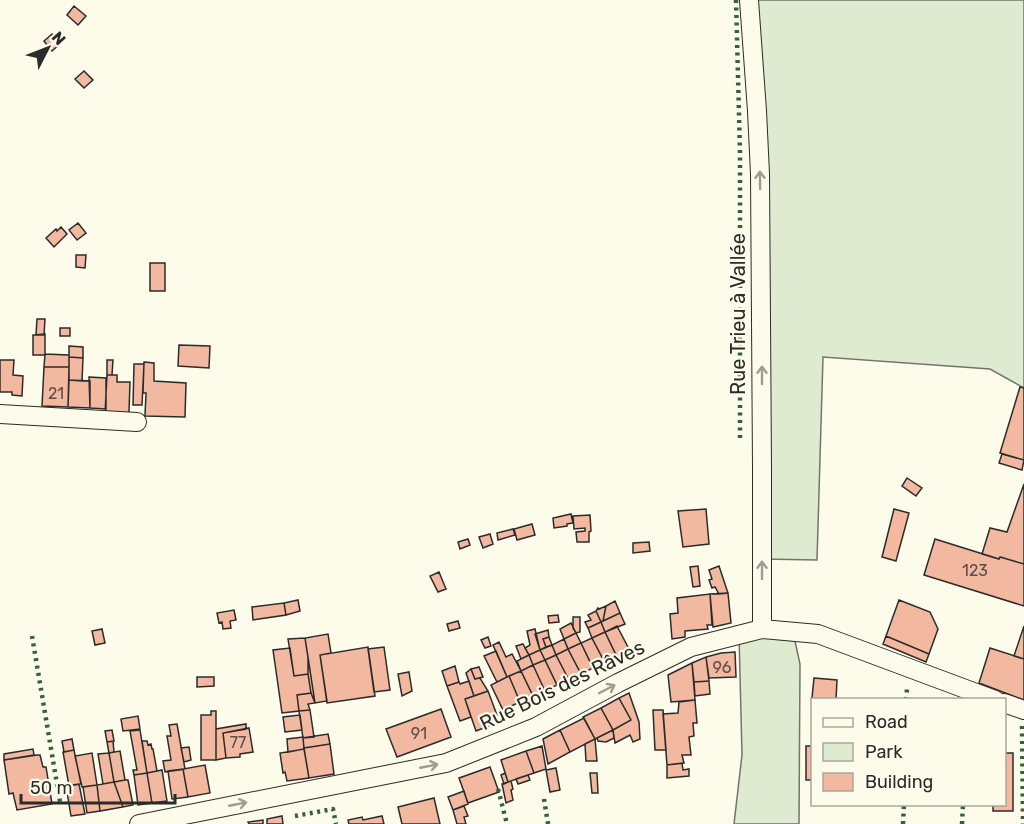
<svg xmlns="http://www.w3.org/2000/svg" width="1024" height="824" viewBox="0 0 1024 824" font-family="Rubik,sans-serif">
<rect width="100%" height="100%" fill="#fdfbea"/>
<path fill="#deebd1" stroke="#74746e" stroke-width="1.5" d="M749,0H1024V388L990,369L823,357L817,560L762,559Z
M793,632L800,664L799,824H734L742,755L739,634Z"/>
<path fill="#f2b8a0" stroke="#2b2b2b" stroke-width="1.5" d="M74,6L86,16L78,25L67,15Z
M52,34L60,44L52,51L44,41Z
M84,71L93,80L84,88L75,79Z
M78,223L86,233L77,240L69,230Z
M61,227L67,234L54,247L46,238L56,229L57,231Z
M76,255H86L85,268L76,267Z
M150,263H165V291H150Z
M37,319H45L44,335H36Z
M60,328H70V336H60Z
M45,334V355H33V335Z
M179,345L210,346L209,368L178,366Z
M69,346L83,347V358L69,357Z
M45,354L69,355V367H44Z
M69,357L83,358L82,381L69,380Z
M0,360H14L13,375L23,376L22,396L12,395V392H0Z
M107,360H113L112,375H107Z
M144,362L154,363V381L186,383L185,417L145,416L146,393H143Z
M134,364H144L142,405H133Z
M44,367H69L68,407L42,406Z
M107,375H117V382H130L129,412L124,415L105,414Z
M89,377L106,378V409L90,408Z
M69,380L90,381V408L68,407Z
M1020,387L1024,388V460L1000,453Z
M1002,454L1024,460L1022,470L999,463Z
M907,478L922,488L916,496L902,486Z
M1024,484V564L1000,557L999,559L982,554L990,528L1007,532Z
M706,509L709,544L683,547L678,511Z
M894,509L909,513L896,561L882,557Z
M571,514L573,523L567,524V526L554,528L553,518Z
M590,515L591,531L589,532V542H577L576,532L585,531V528L574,529L573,516Z
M532,524L535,535L517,540L514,529Z
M513,529L515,535L498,540L497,533Z
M490,534L493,544L483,548L479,537Z
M468,539L470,545L460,549L458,542Z
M935,539L999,559L1000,557L1024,564V606L924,575Z
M649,542L650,551L633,553V543Z
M698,566L700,586L693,587L690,567Z
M719,566L728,593L719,594L715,587L712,588L709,580L712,579L709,570Z
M439,572L446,589L438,592L430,576Z
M728,593L731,623L713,627L710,594Z
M710,594L712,625H707L708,629L685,631V637L672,639L670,614L678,613L677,598Z
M298,600L300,611L286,615L284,603Z
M899,600L930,612L938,629L929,654L886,636Z
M615,601L620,613L603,621L606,606Z
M284,603L286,615L253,620L252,607Z
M606,606L603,621L601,622L596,611L598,608L599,609Z
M234,610L236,620L230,621L231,628L223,629L222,622L219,623L217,613Z
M596,611L601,622L588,628L585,622L591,620L588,615Z
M620,613L625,624L605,632L601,622Z
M558,615L559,622L549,623L548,616Z
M573,617H580V632L576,633L573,628Z
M458,621L460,628L449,631L447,624Z
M601,622L605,632L592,638L588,628Z
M571,623L576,633L564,639L560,629Z
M617,626L630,651L617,657L605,632Z
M1024,626V659L1014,656Z
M102,629L105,643L95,645L92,631Z
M535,629L540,650L529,655L525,648L530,645L527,631Z
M548,630L549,637L543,639L546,647L540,650L535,634Z
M605,632L617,657L605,663L592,638Z
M576,633L581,643L568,649L564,639Z
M328,634L331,653L320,655L327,701L315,703L305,638Z
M886,636L929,654L926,662L883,644Z
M488,637L491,646L485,648L481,640Z
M549,637L552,645L546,647L543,639Z
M305,638L308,657V674L294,676L288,639Z
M592,638L605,663L593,668L581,643Z
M564,639L568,649L556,655L552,645Z
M499,642L506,657L512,654L521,671L507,677L493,645Z
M581,643L593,668L581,674L568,649Z
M523,644L529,655L521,659L516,646Z
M552,645L556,655L545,660L540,650Z
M368,647L375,696L327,703L320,655Z
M384,647L390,690L374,692L368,649Z
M290,648L294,676L308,674L311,693L297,695L299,711L282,713L273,650Z
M990,648L1024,659V700L979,683Z
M568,649L581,674L569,680L556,655Z
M540,650L545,660L533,665L529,655Z
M496,651L507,677L497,682L484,656Z
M735,652L736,677L709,678L706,657L721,653Z
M529,655L533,665L521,671L517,661Z
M556,655L569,680L557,685L545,660Z
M308,657L315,703L311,693L308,674Z
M706,657L709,681L694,682L692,663Z
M545,660L557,685L545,691L533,665Z
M692,663L695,700L671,702L668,675Z
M533,665L545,691L533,696L521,671Z
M455,666L459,682L447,686L442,671Z
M479,667L483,677L475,679L471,669Z
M471,669L475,679L480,678L488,691L474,696L466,673Z
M521,671L533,696L520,702L509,676Z
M409,672L412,691L402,696L398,674Z
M509,676L520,702L503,710L491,685Z
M197,677H214V686L197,687Z
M814,678L837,680L836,700H815L812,698Z
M469,681L474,696L465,699L471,717L460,721L447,686L459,682L460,684Z
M709,681L710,694L695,696L694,682Z
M488,691L497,715L492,717L494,724L476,731L465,699Z
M311,693L315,703L308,704L310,710L299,711L297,695Z
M629,693L639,722L640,739L633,742L630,735L615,743L613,730L631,720L619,698Z
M619,698L631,720L613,730L601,708Z
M695,700L697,723H693L694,736L689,737L691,755H682L684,763L667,765L663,714L678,713L679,702Z
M601,708L613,730L595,739L583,717Z
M441,709L451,737L397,757L386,729Z
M310,710L314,737L303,738L299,711Z
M653,710H663L666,750H655Z
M211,711H216V760H201V715H211Z
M300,715L302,730L285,732L283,717Z
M138,716L140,729L123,731L121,719Z
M584,718L595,739L570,752L560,730Z
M177,724L185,769L165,772L163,761L171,760L167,736H171L169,725Z
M246,724V729L223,733L226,758L216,760V729Z
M249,728L253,752L240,754V757L226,758L223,733Z
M112,730L114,741L107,742L105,731Z
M140,730L147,773L134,775L133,770H137L130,731Z
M560,730L570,752L548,764L543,739Z
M613,730L614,738L606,742L598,741L597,738Z
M328,734L330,744L304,748L303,738Z
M303,737L304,749L288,752L287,739Z
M72,739L74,750L64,752L62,741Z
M595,739L597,761H586L585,744Z
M113,741L114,752L109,753L107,742Z
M142,741H147L148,745L151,744L152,749H153L157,771L147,773Z
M330,744L334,774L309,778L304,748Z
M542,746L546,769L534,773L526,751Z
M806,746H812V780H806Z
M189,747L191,760L184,762L181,748Z
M33,749L34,755L4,760V754Z
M304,749L309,778L287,781L285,772L283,773L280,753Z
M74,750L81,784L69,786L63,752Z
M120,751L125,780L114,782L109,753Z
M526,751L534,773L508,782L501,760Z
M92,753L97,785L82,787L75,756Z
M109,753L114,782L103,784L98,754Z
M1004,753H1013V811H993V804H1004Z
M37,755H40L43,767H46L52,804L17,810L13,793L9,794L4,760Z
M682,763L683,770L689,769V776L667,778V765Z
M205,765L210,793L188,797L183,769Z
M490,767L499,792L468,803L459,778Z
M556,768L560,790L550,792L546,770Z
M183,769L188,797L172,799L168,771Z
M162,770L167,801L152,803L147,773Z
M147,773L152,803L138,805L134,775Z
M505,773L508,782L504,784L501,775Z
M590,773H597L598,793H592Z
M528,775L530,780L518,784L516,779Z
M125,780H128L133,805L123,807L114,782Z
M511,781L513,789L511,790L513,800L506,803L502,784Z
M114,782L123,807L100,811L97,785Z
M79,784L85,814L71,816L66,786Z
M97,785L100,811L87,813L83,787Z
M464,791L468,804L453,810L448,797Z
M434,798L440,824H402L398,807Z
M464,806L468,816L464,817L466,824H457L453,810Z
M282,816L283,824H267V819Z
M382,816L384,824H349L348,820L362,817L363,820Z
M263,820V824H249L248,822Z"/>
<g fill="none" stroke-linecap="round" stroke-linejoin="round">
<g stroke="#2b2b2b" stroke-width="20">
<path id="minor" d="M749,0L757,111L760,174L762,468V629
M0,414L137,422
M1004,703L1024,710
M139,824L446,763L536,727L618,683L691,647L762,629L818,634L995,700"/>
</g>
<use href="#minor" stroke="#fdfbea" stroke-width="18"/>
<path stroke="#34623c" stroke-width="4.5" stroke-dasharray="3 4.5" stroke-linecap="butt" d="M736,0L740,153V439
M32,636L60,802
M906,700L907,689
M1022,726L1023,824
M498,789L507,824
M544,799L548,824
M295,816L333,809L336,824
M903,824L904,804
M962,824L963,804"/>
</g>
<defs><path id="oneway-shaft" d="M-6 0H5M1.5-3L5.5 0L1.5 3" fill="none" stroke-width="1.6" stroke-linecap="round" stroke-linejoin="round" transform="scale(1.5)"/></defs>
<g stroke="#9e9d94">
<use href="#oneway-shaft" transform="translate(760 180) rotate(-91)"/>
<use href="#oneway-shaft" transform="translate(762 375) rotate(-90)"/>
<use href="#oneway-shaft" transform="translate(762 570) rotate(-90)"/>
<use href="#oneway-shaft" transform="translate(607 689) rotate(-28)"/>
<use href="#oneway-shaft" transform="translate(429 766) rotate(-11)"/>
<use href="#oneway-shaft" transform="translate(238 804) rotate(-11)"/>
</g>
<g text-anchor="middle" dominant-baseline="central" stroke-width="4.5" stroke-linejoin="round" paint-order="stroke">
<g font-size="16" fill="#5d4e48">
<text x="56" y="393">21</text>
<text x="975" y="570">123</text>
<text x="722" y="667">96</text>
<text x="419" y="733">91</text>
<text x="238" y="742">77</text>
</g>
<g font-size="20" fill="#2b2b2b" stroke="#fdfbea">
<text transform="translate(738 314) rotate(-90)">Rue Trieu à Vallée</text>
<text transform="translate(562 685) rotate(-26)">Rue Bois des Râves</text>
</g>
</g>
<rect x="811" y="698" width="195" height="108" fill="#fdfbea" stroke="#a9a89e" stroke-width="1.5"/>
<rect x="823" y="718" width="30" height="9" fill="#fdfbea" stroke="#a9a89e" stroke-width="1.5"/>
<text x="865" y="728" font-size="18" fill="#2b2b2b">Road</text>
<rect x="823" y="743" width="30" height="18" fill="#deebd1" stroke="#a9a89e" stroke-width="1.5"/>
<text x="865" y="758" font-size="18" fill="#2b2b2b">Park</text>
<rect x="823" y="773" width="30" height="18" fill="#f2b8a0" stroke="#a9a89e" stroke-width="1.5"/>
<text x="865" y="788" font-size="18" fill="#2b2b2b">Building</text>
<g transform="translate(48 48) rotate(48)" stroke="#fdfbea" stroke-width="4.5" paint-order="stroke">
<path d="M0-4.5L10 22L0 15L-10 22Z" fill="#2b2b2b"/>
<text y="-9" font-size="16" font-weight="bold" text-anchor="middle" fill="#2b2b2b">N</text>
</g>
<path d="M21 794v9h154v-9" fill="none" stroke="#2b2b2b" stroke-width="3"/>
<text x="30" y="794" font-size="18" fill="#2b2b2b" stroke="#fdfbea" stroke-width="4.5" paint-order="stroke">50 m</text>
</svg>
